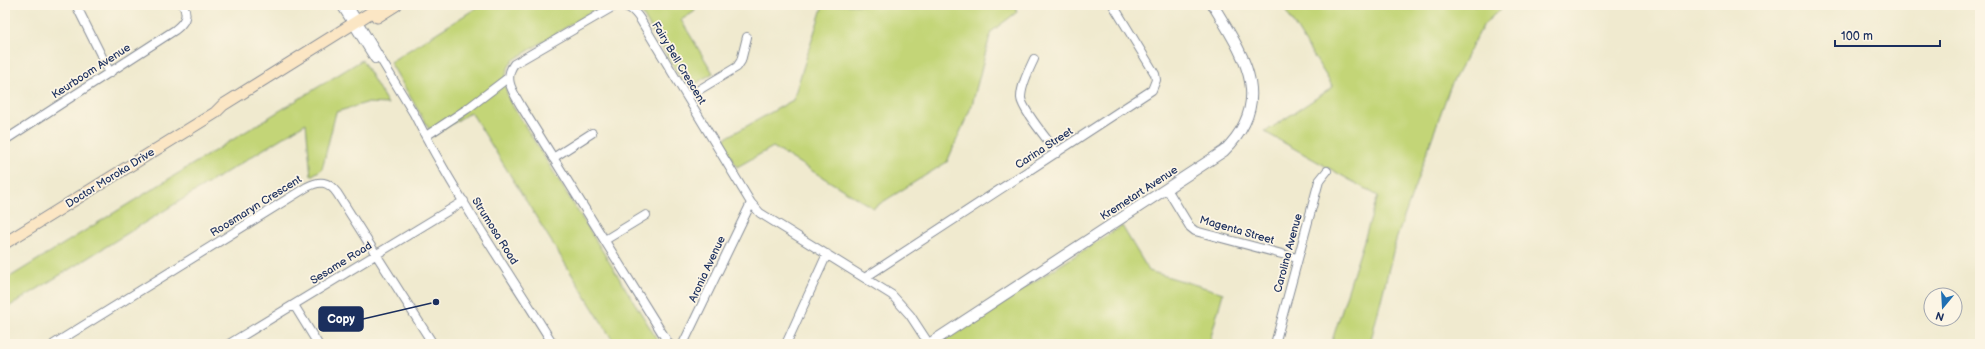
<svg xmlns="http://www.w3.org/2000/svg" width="1985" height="349" viewBox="0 0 1985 349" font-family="'Balsamiq Sans',sans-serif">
<rect width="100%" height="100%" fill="#fcf5e5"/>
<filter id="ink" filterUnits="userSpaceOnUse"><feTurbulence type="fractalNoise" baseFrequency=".025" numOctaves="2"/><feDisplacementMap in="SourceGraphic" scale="8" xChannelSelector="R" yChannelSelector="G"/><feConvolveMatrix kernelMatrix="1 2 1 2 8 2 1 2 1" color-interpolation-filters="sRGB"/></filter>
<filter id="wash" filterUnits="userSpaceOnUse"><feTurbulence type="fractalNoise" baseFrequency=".012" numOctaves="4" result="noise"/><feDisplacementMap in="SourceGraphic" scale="16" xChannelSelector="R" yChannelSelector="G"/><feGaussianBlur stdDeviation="0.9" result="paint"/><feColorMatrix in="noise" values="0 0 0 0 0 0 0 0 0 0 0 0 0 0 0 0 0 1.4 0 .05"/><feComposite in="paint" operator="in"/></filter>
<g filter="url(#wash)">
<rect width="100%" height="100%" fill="#f0eacf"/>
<path fill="#c3d577" stroke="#6f826a" d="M481,5H602L512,61C503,76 504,83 509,100L660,344H615L471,112L433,136L390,62Z
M637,5H696L694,12L681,20L713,73L687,89Z
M823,5H1015L1017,12L991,32L972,105L947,162L873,208L773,147L737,167L722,140L793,100Z
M1282,5H1505L1484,24L1450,87L1396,240L1370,344H1331L1378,196L1265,132L1333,87Z
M362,60L388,104L366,103L336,112L322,169L311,176L306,123L5,309V280Z
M1122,226L1149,271L1223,293L1209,344H936Z"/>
</g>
<g filter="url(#ink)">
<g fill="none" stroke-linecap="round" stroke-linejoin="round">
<g stroke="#868c96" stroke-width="10">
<path id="minor" d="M76,5L110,73
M341,5L375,59
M348,5L414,114C454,193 506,268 553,344
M1034,59C1029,70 1021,85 1021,98C1022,110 1049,141 1057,153
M687,97L737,67L741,61L747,37
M426,136L467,109L509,77
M5,140L175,30C184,23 189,16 183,5
M553,158L592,133
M1167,189L1190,227L1195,231L1297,258
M605,240L646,215
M866,277L1152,90L1156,80L1155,74L1113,5
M294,305L318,344
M54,344L307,187C320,180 328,181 337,193L433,344
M229,344L464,201
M669,344L521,106C513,92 503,79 514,64L616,5C628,5 634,10 640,19L751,203L760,213L892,295L910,315L929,344
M683,344L751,203
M786,344L827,254
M1275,344L1319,181L1327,171"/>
</g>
<g stroke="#868c96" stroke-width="12">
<path id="tertiary" d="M929,344L1224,151C1276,100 1243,55 1213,5"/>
</g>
<g stroke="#868c96" stroke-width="13">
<path id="secondary" d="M377,17L396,5
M5,243L215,113L223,105L383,5"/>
</g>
<use href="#minor" stroke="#fff" stroke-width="8"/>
<use href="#tertiary" stroke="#fff" stroke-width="10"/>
<use href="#secondary" stroke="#fbe6c4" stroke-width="11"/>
</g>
</g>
<g text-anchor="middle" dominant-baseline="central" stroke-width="3.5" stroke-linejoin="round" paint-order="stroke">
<g font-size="11" fill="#1b2f5e" stroke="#fcf5e5">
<text transform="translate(679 63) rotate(59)">Fairy Bell Crescent</text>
<text transform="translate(91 71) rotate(-33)">Keurboom Avenue</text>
<text transform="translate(1044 148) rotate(-33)">Carina Street</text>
<text transform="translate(110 178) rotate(-32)">Doctor Moroka Drive</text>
<text transform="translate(1139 193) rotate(-33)">Kremetart Avenue</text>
<text transform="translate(256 206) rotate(-32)">Roosmaryn Crescent</text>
<text transform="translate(1237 230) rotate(16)">Magenta Street</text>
<text transform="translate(495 231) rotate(58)">Strumosa Road</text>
<text transform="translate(1288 253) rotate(-75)">Carolina Avenue</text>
<text transform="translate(341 263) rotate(-32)">Sesame Road</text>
<text transform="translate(707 269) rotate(-65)">Aronia Avenue</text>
</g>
</g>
<path fill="none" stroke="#1b2f5e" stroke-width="1.5" d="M436 302L363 319"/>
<circle fill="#1b2f5e" stroke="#fcf5e5" stroke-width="1.5" cx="436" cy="302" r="4"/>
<rect fill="#1b2f5e" stroke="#1b2f5e" stroke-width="1.5" x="319" y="307" width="44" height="24" rx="4"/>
<g font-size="12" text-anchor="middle" font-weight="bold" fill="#fff">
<text x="341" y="323">Copy</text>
</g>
<rect width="1985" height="349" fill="none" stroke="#fcf5e5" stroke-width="20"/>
<g transform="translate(1943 307) rotate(198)"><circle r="19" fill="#fcf5e5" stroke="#a2a6af"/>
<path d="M0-3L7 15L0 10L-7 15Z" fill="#1f6fb2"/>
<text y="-6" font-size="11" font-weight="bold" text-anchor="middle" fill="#1b2f5e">N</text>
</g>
<path d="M1835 40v6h105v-6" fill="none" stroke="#1b2f5e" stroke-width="2"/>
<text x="1841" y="40" font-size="12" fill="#1b2f5e" stroke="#fcf5e5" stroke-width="3" paint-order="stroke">100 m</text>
</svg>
